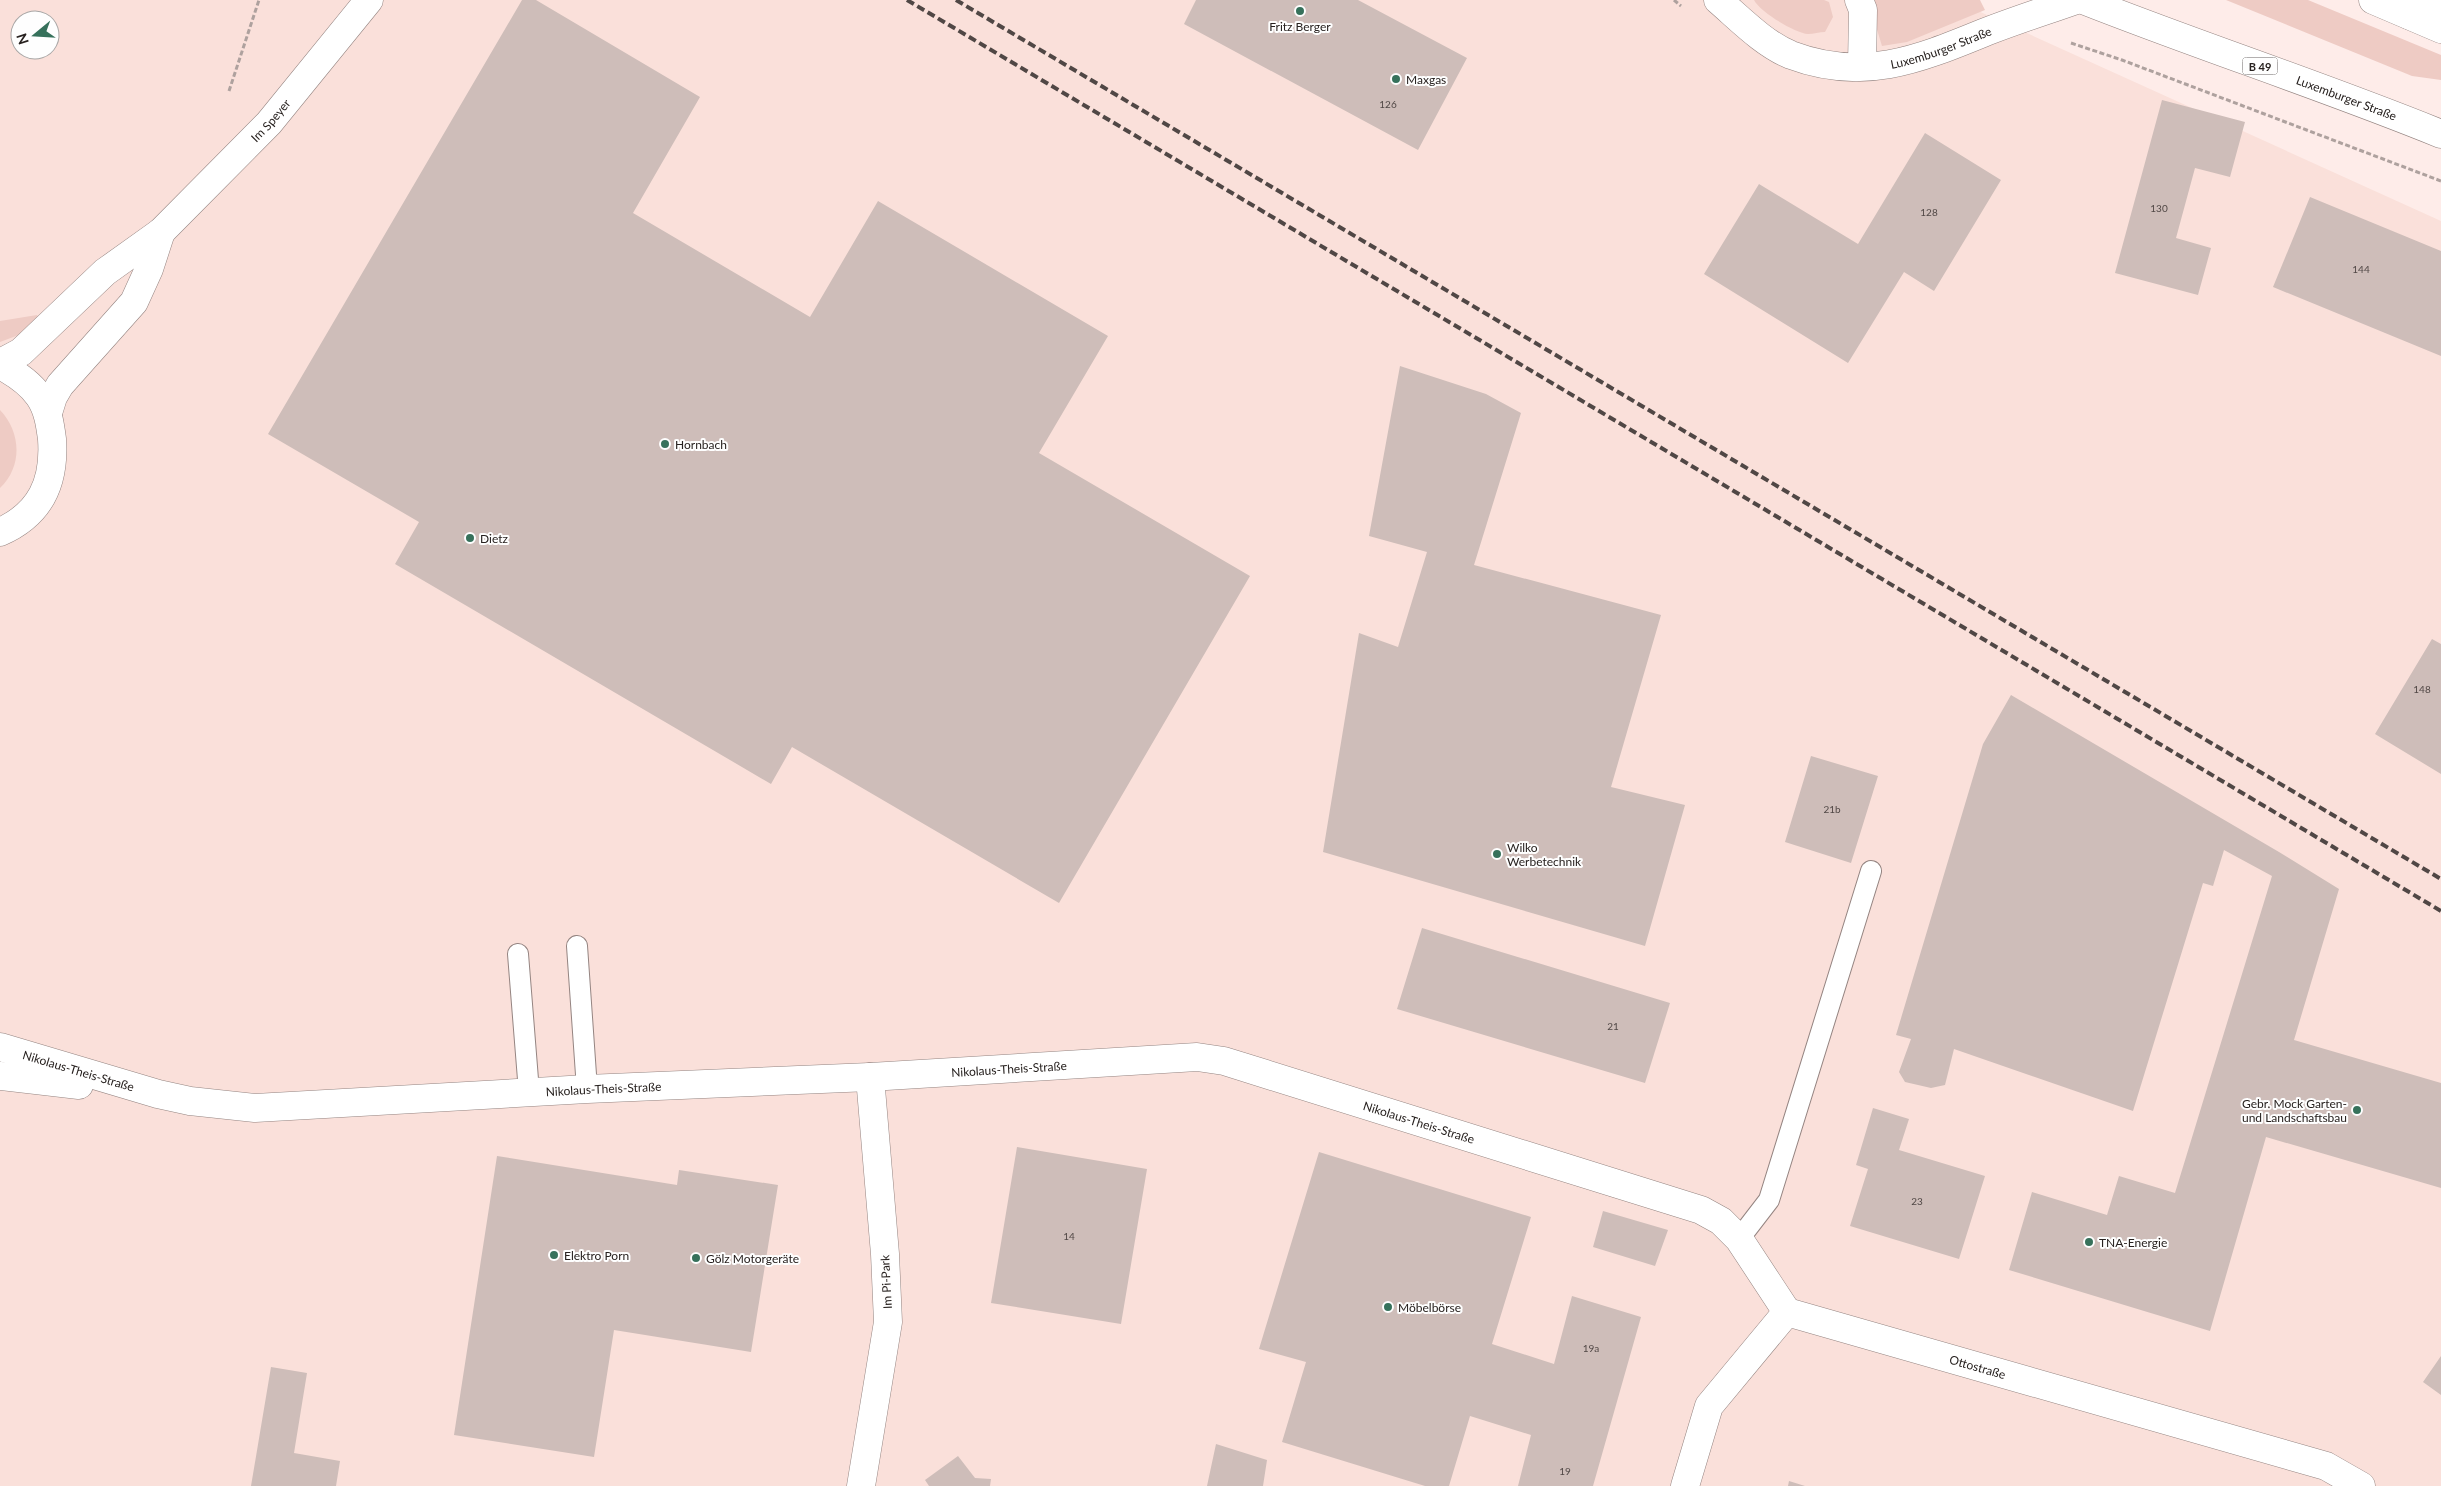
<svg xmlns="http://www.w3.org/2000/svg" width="2441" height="1486" viewBox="0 0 2441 1486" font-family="Lato,sans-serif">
<rect width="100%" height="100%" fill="#feece9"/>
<path fill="#fae0da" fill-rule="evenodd" d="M0,0H1954L2441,221V1486H0ZM20,20H50V50H20Z"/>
<path fill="#eecbc4" d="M1754,0H1824L1829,2L1833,17L1825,32C1820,32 1813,34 1808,34C1795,33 1760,12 1754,0Z
M1868,0H1980L1985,10L1907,42L1882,46Z
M2226,0H2308L2441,55V80L2412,76Z
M37,315L40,320L24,333L0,342V321Z
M0,410C21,432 23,466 0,488Z"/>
<path fill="#cebdb9" d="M522,0H536L700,97L633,213L810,317L878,201L1108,336L1039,453L1250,576L1059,903L792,747L771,784L395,564L419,522L268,434Z
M1196,0H1358L1467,58L1418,150L1184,24Z
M2162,100L2245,122L2230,177L2195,168L2176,238L2211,248L2198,295L2115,273Z
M1925,133L2001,180L1934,291L1904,272L1848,363L1704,274L1759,184L1858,244Z
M2310,197L2441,251V356L2273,287Z
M1400,366L1486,394L1521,413L1474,565L1661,615L1611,787L1685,805L1645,946L1323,852L1359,633L1398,647L1427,552L1369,536Z
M2432,639L2441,644V774L2375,734Z
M2011,695L2279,852L2339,889L2294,1040L2441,1083V1188L2266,1137L2210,1331L2009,1270L2032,1192L2107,1215L2119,1176L2175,1193L2272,876L2224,850L2213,886L2203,883L2133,1111L1954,1049L1945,1085L1931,1088L1905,1082L1899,1072L1911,1039L1896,1035L1983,744Z
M1811,756L1878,776L1851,863L1785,842Z
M1422,928L1670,1003L1645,1083L1397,1009Z
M1873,1108L1909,1119L1899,1150L1985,1176L1959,1259L1850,1226L1868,1169L1856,1165Z
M1017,1147L1147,1169L1121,1324L991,1303Z
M1319,1152L1531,1217L1492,1344L1554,1364L1572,1296L1641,1317L1593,1486H1518L1531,1435L1470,1416L1449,1486H1425L1282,1442L1306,1362L1259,1349Z
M497,1156L677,1185L679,1170L778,1185L751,1352L614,1330L594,1457L454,1435Z
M1603,1211L1668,1230L1655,1266L1593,1247Z
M2441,1356V1395L2423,1382Z
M271,1367L307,1373L294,1453L340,1461L336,1486H251Z
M1216,1444L1267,1460L1263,1486H1207Z
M958,1456L975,1478L991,1479L990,1486H929L925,1480Z
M1789,1481L1805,1486H1788Z"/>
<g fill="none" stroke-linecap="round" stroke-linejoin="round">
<g stroke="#948481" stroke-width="22">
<path id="service" d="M577,946L587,1089
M518,954L529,1092
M1739,1239L1769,1200L1871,871"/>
</g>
<g stroke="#948481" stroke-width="29">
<g id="minor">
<path id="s1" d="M1718,0C1740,19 1764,44 1791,55C1862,82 1917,60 1983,33C2013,21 2045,11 2076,0"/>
<path d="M1859,0L1863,10L1862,66"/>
<path d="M2409,15L2441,0"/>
<path id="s2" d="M0,1047L158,1094L190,1101L255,1108L587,1089L870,1077L1197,1057L1224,1061L1701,1210L1721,1221L1739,1239L1787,1312"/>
<path d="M0,1076L79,1085"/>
<path d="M861,1486L888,1322L885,1254L870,1077"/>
<path id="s3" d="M1685,1486L1709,1406L1787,1312L2326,1466L2361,1486"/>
</g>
</g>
<g stroke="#948481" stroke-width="29">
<g id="tertiary">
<path id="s4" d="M0,363L21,352L105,272L161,232L269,123L369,0"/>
<path d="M0,365C15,373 29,382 39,396C48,409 50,424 52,439C55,482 41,514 0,532"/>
<path d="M48,413L53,397L60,385L134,302L149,269L161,232"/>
</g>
</g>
<g stroke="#948481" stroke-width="29">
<g id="primary">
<path id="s5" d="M2083,0C2202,47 2323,86 2441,134"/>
<path d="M2373,0L2441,29"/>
</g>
</g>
<path stroke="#aea19e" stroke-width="3" stroke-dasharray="5 2.5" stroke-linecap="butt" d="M1674,0L1681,6
M2071,43L2122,60L2441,181
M229,91L259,0"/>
<use href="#service" stroke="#fff" stroke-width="20"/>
<use href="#minor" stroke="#fff" stroke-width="28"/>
<use href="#tertiary" stroke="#fff" stroke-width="28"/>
<use href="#primary" stroke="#fff" stroke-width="28"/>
<path stroke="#504745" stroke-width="4" stroke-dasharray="8 4" stroke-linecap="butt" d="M907,0L2441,911
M956,0L2441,879"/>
</g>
<g fill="#36715b" stroke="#fefefe" stroke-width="2">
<circle cx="1300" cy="11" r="5"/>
<circle cx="1396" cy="79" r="5"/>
<circle cx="665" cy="444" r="5"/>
<circle cx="470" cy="538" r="5"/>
<circle cx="1497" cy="854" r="5"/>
<circle cx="2357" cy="1110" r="5"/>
<circle cx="2089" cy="1242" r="5"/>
<circle cx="554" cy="1255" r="5"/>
<circle cx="696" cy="1258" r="5"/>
<circle cx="1388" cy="1307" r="5"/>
</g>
<g text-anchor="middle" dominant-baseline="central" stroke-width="4" stroke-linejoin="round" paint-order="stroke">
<g font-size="10" fill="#514846">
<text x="1388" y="104">126</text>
<text x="2159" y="208">130</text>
<text x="1929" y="212">128</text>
<text x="2361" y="269">144</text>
<text x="2422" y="689">148</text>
<text x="1832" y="809">21b</text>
<text x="1613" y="1026">21</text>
<text x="1917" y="1201">23</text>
<text x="1069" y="1236">14</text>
<text x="1591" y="1348">19a</text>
<text x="1565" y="1471">19</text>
</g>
<rect fill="#fefefe" stroke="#686362" stroke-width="1" x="2242.5" y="57.5" width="35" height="17" rx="4"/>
<g font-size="11" font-weight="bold" fill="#27211f">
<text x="2260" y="66">B 49</text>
</g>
<g font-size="12" fill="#27211f" stroke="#fefefe" text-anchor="start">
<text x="1300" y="26" text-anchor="middle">Fritz Berger</text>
<text x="1406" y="79">Maxgas</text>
<text x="675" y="444">Hornbach</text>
<text x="480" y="538">Dietz</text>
<text x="1507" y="847">Wilko<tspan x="1507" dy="14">Werbetechnik</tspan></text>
<text x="2347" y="1103" text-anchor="end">Gebr. Mock Garten-<tspan x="2347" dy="14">und Landschaftsbau</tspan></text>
<text x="2099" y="1242">TNA-Energie</text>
<text x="564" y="1255">Elektro Porn</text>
<text x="706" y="1258">Gölz Motorgeräte</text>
<text x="1398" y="1307">Möbelbörse</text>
</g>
<g font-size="12" fill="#27211f" stroke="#fefefe">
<text stroke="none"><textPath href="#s1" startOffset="246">Luxemburger Straße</textPath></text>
<text stroke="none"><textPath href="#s5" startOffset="281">Luxemburger Straße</textPath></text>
<text stroke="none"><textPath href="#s4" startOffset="365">Im Speyer</textPath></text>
<text stroke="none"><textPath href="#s2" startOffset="1018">Nikolaus-Theis-Straße</textPath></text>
<text stroke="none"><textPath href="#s2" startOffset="82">Nikolaus-Theis-Straße</textPath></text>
<text stroke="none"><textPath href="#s2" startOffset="612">Nikolaus-Theis-Straße</textPath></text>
<text stroke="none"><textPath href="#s2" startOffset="1438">Nikolaus-Theis-Straße</textPath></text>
<text transform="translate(886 1282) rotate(-93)">Im Pi-Park</text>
<text stroke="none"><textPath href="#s3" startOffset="404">Ottostraße</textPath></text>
</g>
</g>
<g transform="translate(35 35) rotate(252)"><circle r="24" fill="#fefefe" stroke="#a8a6a5"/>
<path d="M0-4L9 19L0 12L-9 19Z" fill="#36715b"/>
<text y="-8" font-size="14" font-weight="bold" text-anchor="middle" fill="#27211f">N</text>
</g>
</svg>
